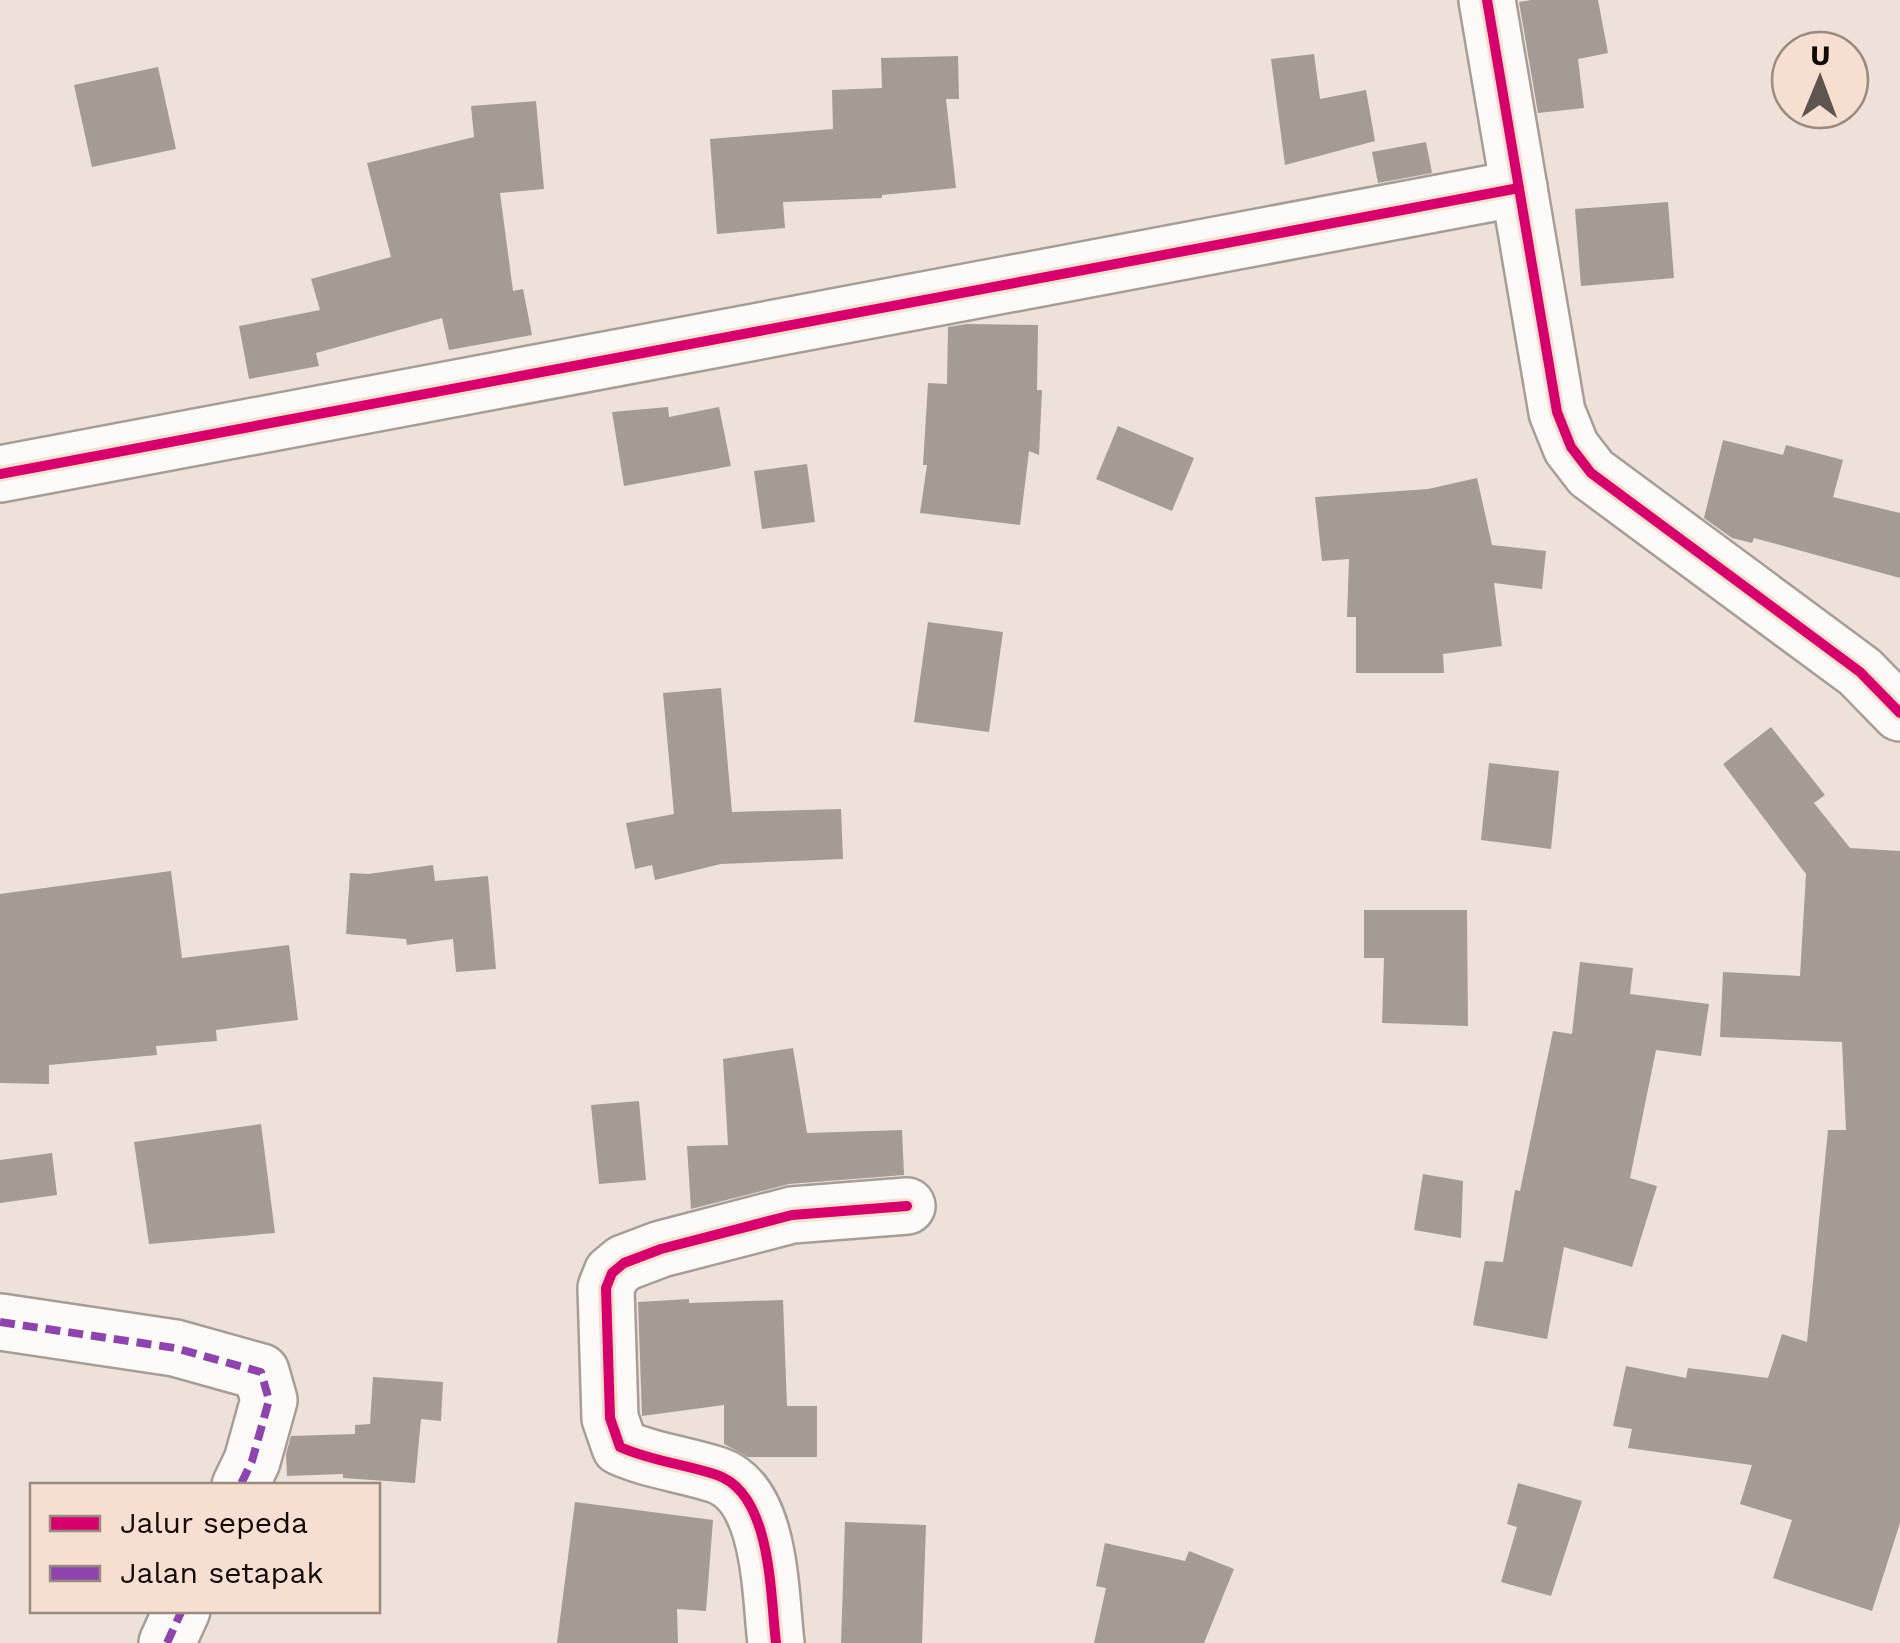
<svg xmlns="http://www.w3.org/2000/svg" width="1900" height="1643" viewBox="0 0 1900 1643" font-family="'Work Sans',sans-serif">
<style>
.building{fill:#a49b94}
.lines{fill:none;stroke-linecap:round;stroke-linejoin:round}
.minor-casing{stroke:#a79d97;stroke-width:60}
.minor{stroke:#fcfaf9;stroke-width:55}
.quiet{stroke:#8e44ad;stroke-width:8;stroke-dasharray:15 8;stroke-linecap:butt}
.cycleway-casing{stroke:#f6dfd1;stroke-width:16}
.cycleway{stroke:#d6006c;stroke-width:10}
</style>
<rect width="100%" height="100%" fill="#eee1d9"/>
<g class="building">
<path d="M 1531,0 L 1598,0 L 1608,53 L 1578,59 L 1584,108 L 1538,113 L 1519,2 Z"/>
<path d="M 1314,54 L 1320,99 L 1366,90 L 1375,141 L 1285,165 L 1271,59 Z"/>
<path d="M 958,56 L 959,99 L 946,99 L 956,188 L 882,195 L 882,198 L 783,202 L 785,228 L 717,234 L 710,139 L 833,129 L 832,90 L 882,88 L 881,58 Z"/>
<path d="M 158,67 L 176,149 L 92,167 L 74,85 Z"/>
<path d="M 536,101 L 544,189 L 500,193 L 513,291 L 523,289 L 532,335 L 449,350 L 442,318 L 316,353 L 319,366 L 249,379 L 239,326 L 320,310 L 311,279 L 391,257 L 367,163 L 474,137 L 471,106 Z"/>
<path d="M 1426,142 L 1432,173 L 1378,183 L 1372,152 Z"/>
<path d="M 1668,202 L 1674,278 L 1581,286 L 1575,209 Z"/>
<path d="M 967,324 L 1038,325 L 1037,390 L 1042,390 L 1039,455 L 1029,451 L 1020,525 L 920,513 L 927,465 L 923,465 L 928,383 L 947,384 L 948,327 Z"/>
<path d="M 668,407 L 669,417 L 719,407 L 731,466 L 624,486 L 612,412 Z"/>
<path d="M 1118,426 L 1194,458 L 1172,511 L 1096,479 Z"/>
<path d="M 1723,440 L 1783,455 L 1786,445 L 1843,460 L 1833,497 L 1900,513 L 1900,578 L 1754,538 L 1752,543 L 1732,538 L 1704,518 Z"/>
<path d="M 807,464 L 815,522 L 762,529 L 754,471 Z"/>
<path d="M 1477,478 L 1492,545 L 1546,551 L 1542,589 L 1494,583 L 1502,646 L 1443,654 L 1444,673 L 1356,673 L 1356,617 L 1347,617 L 1349,559 L 1322,561 L 1315,497 L 1428,489 Z"/>
<path d="M 928,622 L 1003,632 L 989,732 L 914,722 Z"/>
<path d="M 721,688 L 732,812 L 841,809 L 843,859 L 721,864 L 655,880 L 652,865 L 635,869 L 626,823 L 674,814 L 663,693 Z"/>
<path d="M 1771,727 L 1825,795 L 1814,803 L 1850,848 L 1900,851 L 1900,1523 L 1872,1611 L 1773,1578 L 1792,1520 L 1740,1504 L 1752,1465 L 1628,1448 L 1632,1429 L 1613,1426 L 1626,1366 L 1686,1378 L 1688,1368 L 1768,1378 L 1782,1334 L 1807,1342 L 1828,1130 L 1846,1130 L 1842,1042 L 1720,1037 L 1723,972 L 1800,976 L 1806,874 L 1723,764 Z"/>
<path d="M 1489,763 L 1559,771 L 1551,849 L 1481,840 Z"/>
<path d="M 433,865 L 435,881 L 488,876 L 496,969 L 456,972 L 453,939 L 407,945 L 406,939 L 346,934 L 350,873 L 368,874 Z"/>
<path d="M 171,871 L 182,958 L 289,945 L 298,1020 L 216,1030 L 217,1041 L 156,1046 L 157,1055 L 49,1065 L 49,1084 L 0,1083 L 0,894 Z"/>
<path d="M 1364,910 L 1467,910 L 1468,1026 L 1382,1023 L 1384,958 L 1364,958 Z"/>
<path d="M 1580,962 L 1633,968 L 1630,994 L 1709,1004 L 1701,1056 L 1656,1050 L 1630,1178 L 1657,1186 L 1632,1267 L 1564,1247 L 1547,1339 L 1473,1325 L 1485,1261 L 1503,1262 L 1515,1190 L 1520,1191 L 1553,1031 L 1572,1034 Z"/>
<path d="M 793,1048 L 807,1133 L 902,1130 L 904,1175 L 789,1184 L 691,1209 L 687,1146 L 728,1145 L 723,1059 Z"/>
<path d="M 639,1101 L 646,1180 L 599,1184 L 591,1105 Z"/>
<path d="M 261,1124 L 275,1233 L 149,1244 L 134,1142 Z"/>
<path d="M 52,1153 L 57,1195 L 0,1203 L 0,1160 Z"/>
<path d="M 1423,1174 L 1463,1181 L 1461,1238 L 1414,1230 Z"/>
<path d="M 689,1299 L 689,1303 L 783,1300 L 787,1406 L 817,1406 L 817,1457 L 748,1457 L 724,1444 L 724,1405 L 642,1416 L 638,1302 Z"/>
<path d="M 373,1377 L 443,1382 L 441,1421 L 421,1419 L 415,1483 L 343,1478 L 343,1474 L 287,1476 L 286,1454 L 291,1436 L 355,1434 L 355,1425 L 370,1424 Z"/>
<path d="M 1518,1483 L 1582,1501 L 1551,1596 L 1501,1582 L 1517,1527 L 1507,1524 Z"/>
<path d="M 575,1502 L 713,1520 L 706,1611 L 677,1609 L 678,1643 L 557,1643 Z"/>
<path d="M 845,1522 L 926,1525 L 922,1643 L 841,1643 Z"/>
<path d="M 1105,1543 L 1185,1561 L 1189,1551 L 1234,1569 L 1204,1643 L 1094,1643 L 1106,1588 L 1096,1586 Z"/>
</g>
<g class="lines">
<defs>
<g id="minor">
<path d="M 1487,0 L 1557,412 L 1571,447 L 1591,473 L 1860,672 L 1900,713"/>
<path d="M 0,474 L 1519,188"/>
<path d="M 0,1322 L 175,1348 L 261,1372 L 269,1400 L 252,1461 L 240,1486"/>
<path d="M 167,1643 L 182,1610"/>
<path d="M 776,1643 C 770,1594 772,1494 717,1475 C 684,1464 651,1461 620,1447 L 610,1418 L 606,1288 L 612,1273 L 624,1263 L 661,1249 L 792,1215 L 907,1206"/>
</g>
</defs>
<use href="#minor" class="minor-casing"/>
<use href="#minor" class="minor"/>
<g class="quiet">
<path d="M 0,1322 L 175,1348 L 261,1372 L 269,1400 L 252,1461 L 240,1486"/>
<path d="M 167,1643 L 182,1610"/>
</g>
<defs>
<g id="cycleway">
<path d="M 1487,0 L 1557,412 L 1571,447 L 1591,473 L 1860,672 L 1900,713"/>
<path d="M 0,474 L 1519,188"/>
<path d="M 776,1643 C 770,1594 772,1494 717,1475 C 684,1464 651,1461 620,1447 L 610,1418 L 606,1288 L 612,1273 L 624,1263 L 661,1249 L 792,1215 L 907,1206"/>
</g>
</defs>
<use href="#cycleway" class="cycleway-casing"/>
<use href="#cycleway" class="cycleway"/>
</g>
<rect x="30" y="1483" width="350" height="130" fill="#f6dfd1" stroke="#9a8a80" stroke-width="2.5"/>
<rect x="50" y="1516" width="50" height="15" fill="#d6006c" stroke="#9a8a80" stroke-width="2.5"/>
<text x="120" y="1533" font-size="30" fill="#110a06">Jalur sepeda</text>
<rect x="50" y="1566" width="50" height="15" fill="#8e44ad" stroke="#9a8a80" stroke-width="2.5"/>
<text x="120" y="1583" font-size="30" fill="#110a06">Jalan setapak</text>
<g transform="translate(1820 80) rotate(1)"><circle r="48" fill="#f6dfd1" stroke="#9a8a80" stroke-width="2.5"/>
<path d="M0-8L18 38L0 25L-18 38Z" fill="#5e5550"/>
<text y="-15" font-size="28" font-weight="bold" text-anchor="middle" fill="#110a06">U</text>
</g>
</svg>
